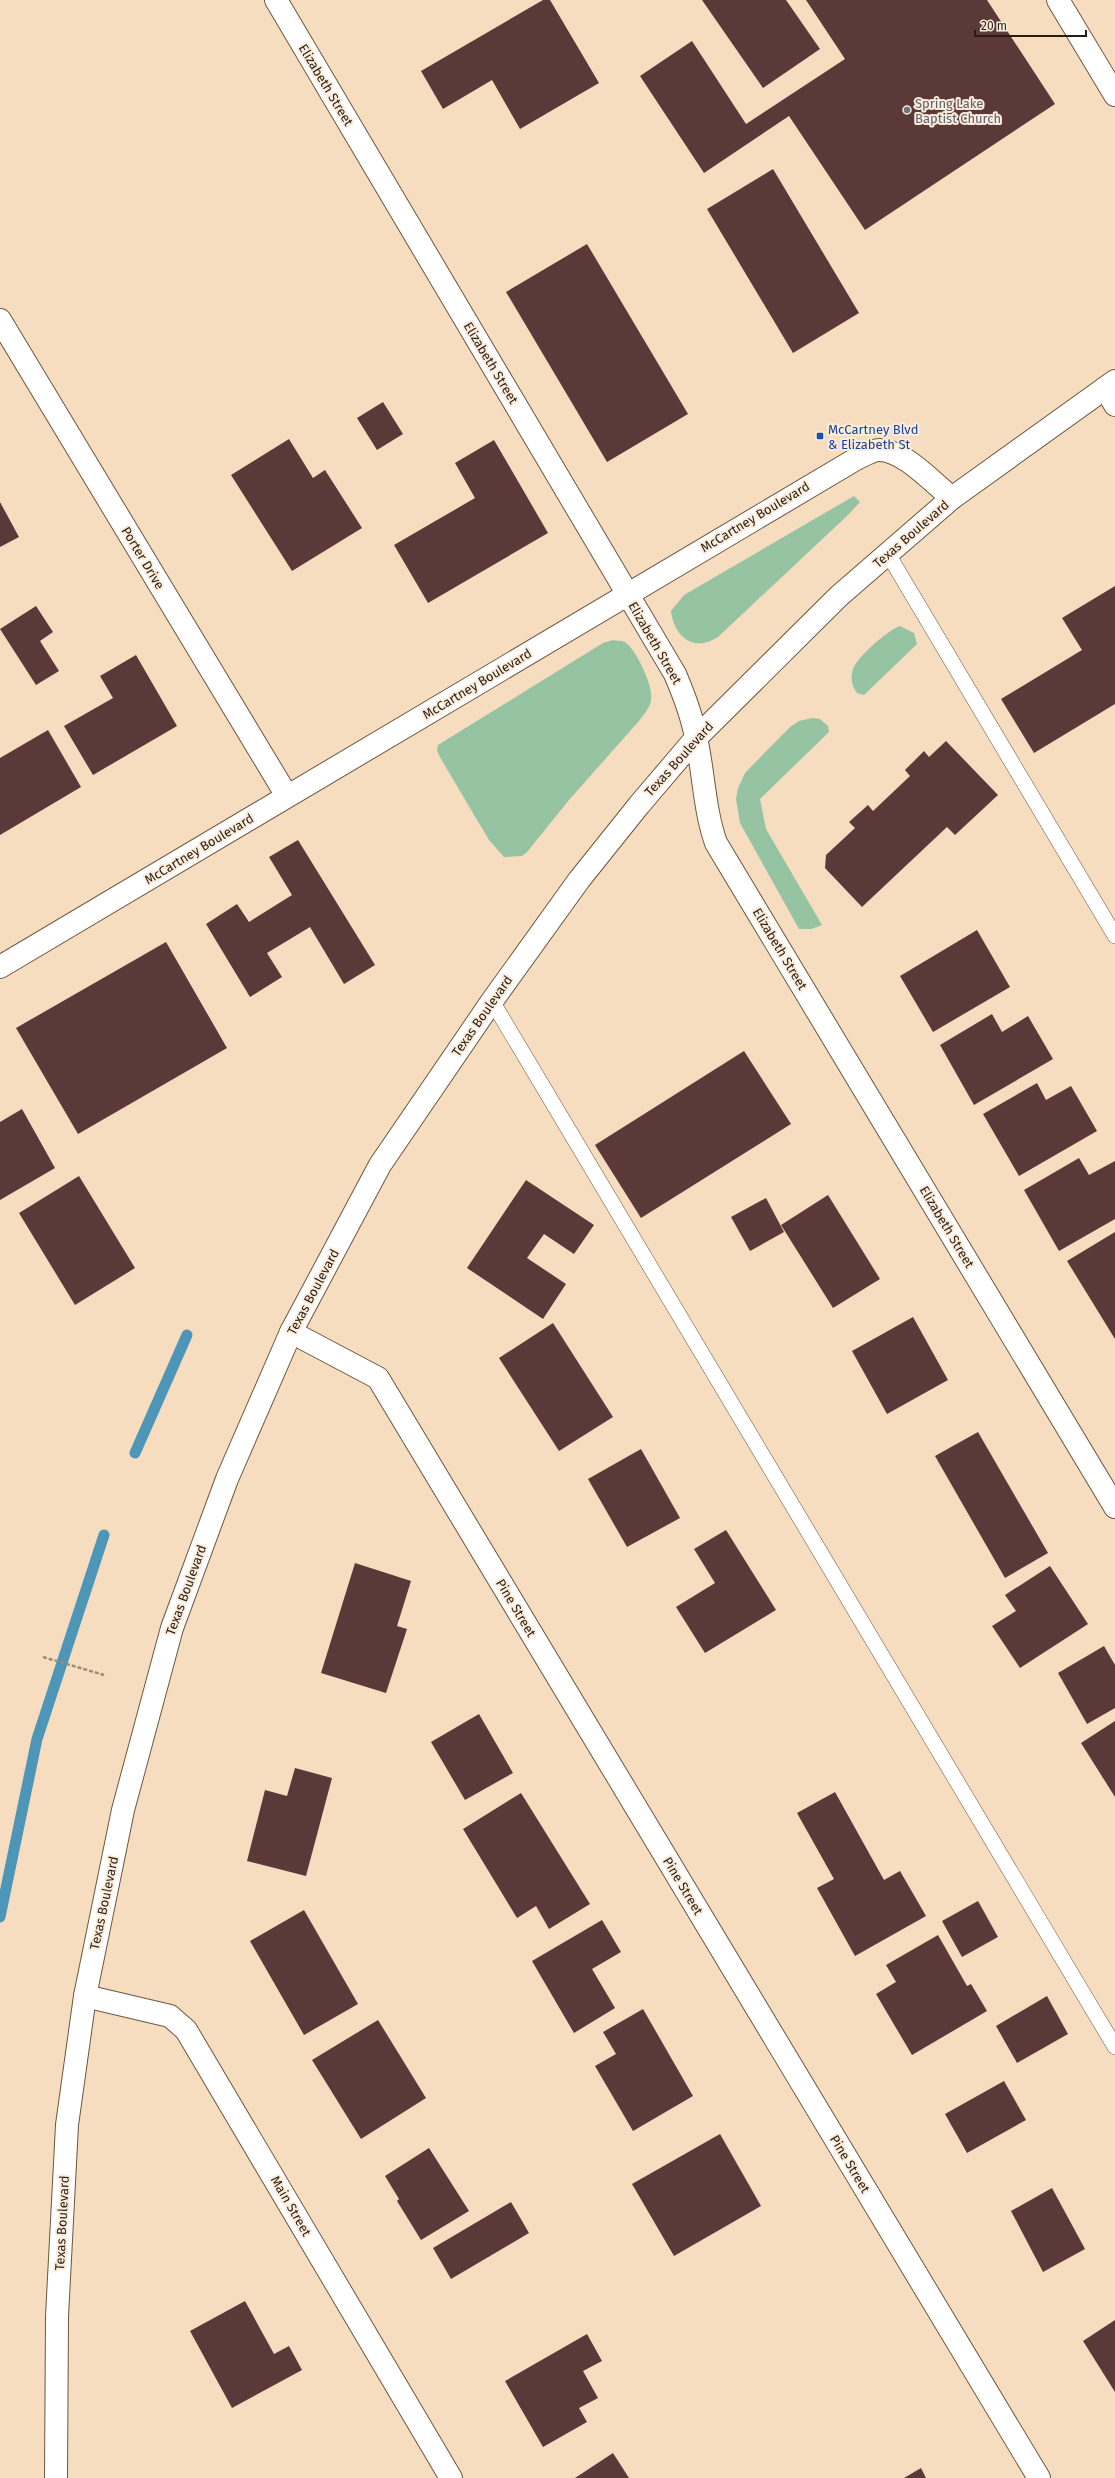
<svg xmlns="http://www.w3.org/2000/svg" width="1115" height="2478" viewBox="0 0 1115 2478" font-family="'Fira Sans',sans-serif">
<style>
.green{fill:#96c3a2}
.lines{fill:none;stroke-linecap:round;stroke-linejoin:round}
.stream{stroke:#4e96b7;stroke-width:11}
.building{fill:#5b3938}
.lane-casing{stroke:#6d573e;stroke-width:16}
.street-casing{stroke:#6d573e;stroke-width:24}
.secondary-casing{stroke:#6d573e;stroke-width:24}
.path{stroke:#9d8b75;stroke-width:2.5;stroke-dasharray:4 2;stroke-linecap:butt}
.lane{stroke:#fff;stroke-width:15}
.street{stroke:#fff;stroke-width:22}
.secondary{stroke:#fff;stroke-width:22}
.worship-dot{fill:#6b7280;stroke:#fcecdb;stroke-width:1.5}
.transit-dot{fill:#1a4fb4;stroke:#fcecdb;stroke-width:1.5}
.labels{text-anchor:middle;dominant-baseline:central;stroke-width:4;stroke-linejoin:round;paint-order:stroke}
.street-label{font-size:13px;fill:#271e13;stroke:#fcecdb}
.worship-label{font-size:13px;fill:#5b616d;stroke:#fcecdb;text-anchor:start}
.transit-label{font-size:13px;fill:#164399;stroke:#fcecdb;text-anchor:start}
</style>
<rect width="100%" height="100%" fill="#f7ddc0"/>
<g class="green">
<path d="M 854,496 L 860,502 L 849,514 L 718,637 C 694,653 674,637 671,611 L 684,595 Z"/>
<path d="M 900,626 L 914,633 L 917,644 L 864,695 L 857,693 C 852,686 850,678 853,669 C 857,657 888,630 900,626 Z"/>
<path d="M 613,640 C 616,641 621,640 625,642 C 636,649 654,687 651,700 C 650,708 644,714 639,721 L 569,800 L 527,852 L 522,856 L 504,857 L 489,840 L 441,759 L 437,751 L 438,745 L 603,643 Z"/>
<path d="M 812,718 L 820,719 L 828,726 L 829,732 L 760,799 L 766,829 L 822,925 L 811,929 L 799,929 L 740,823 L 736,799 L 738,788 L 745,773 L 790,727 L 799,721 Z"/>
</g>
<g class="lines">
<g class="stream">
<path d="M 135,1453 L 187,1335"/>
<path d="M 0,1917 L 37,1739 L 104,1535"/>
</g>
</g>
<g class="building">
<path d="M 543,0 L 550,0 L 599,83 L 520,129 L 492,80 L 443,109 L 421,71 Z"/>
<path d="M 702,0 L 786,0 L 820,49 L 763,88 Z"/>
<path d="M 806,0 L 987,0 L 1055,104 L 865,230 L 789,116 L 704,173 L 640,76 L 692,41 L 746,124 L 845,59 Z"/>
<path d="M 773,169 L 859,313 L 793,353 L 707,209 Z"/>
<path d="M 587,244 L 688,414 L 607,462 L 506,292 Z"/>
<path d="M 383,402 L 403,434 L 377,450 L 357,418 Z"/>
<path d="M 289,439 L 313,478 L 325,470 L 362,528 L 292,571 L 231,475 Z"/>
<path d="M 494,440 L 548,533 L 428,603 L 394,545 L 475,498 L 455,463 Z"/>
<path d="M 0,502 L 19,537 L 0,547 Z"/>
<path d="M 1115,586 L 1115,704 L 1034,753 L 1001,699 L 1082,650 L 1062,618 Z"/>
<path d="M 36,606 L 53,632 L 40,641 L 59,671 L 36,685 L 0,629 Z"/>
<path d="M 136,655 L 177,726 L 93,775 L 64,726 L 113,698 L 100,676 Z"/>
<path d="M 48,730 L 81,787 L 0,835 L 0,758 Z"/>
<path d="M 946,741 L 998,795 L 955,835 L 947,827 L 862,907 L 825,868 L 826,855 L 855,828 L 849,822 L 868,805 L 873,811 L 910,776 L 905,770 L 924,751 L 929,757 Z"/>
<path d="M 298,840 L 375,965 L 344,984 L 310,927 L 267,953 L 282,977 L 250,997 L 206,924 L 237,904 L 249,922 L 292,895 L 269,857 Z"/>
<path d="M 977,930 L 1010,987 L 933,1032 L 900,976 Z"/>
<path d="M 166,942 L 227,1048 L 78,1134 L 16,1028 Z"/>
<path d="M 992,1014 L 1002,1032 L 1028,1016 L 1053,1059 L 974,1105 L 940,1045 Z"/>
<path d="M 744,1051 L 791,1124 L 641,1218 L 595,1145 Z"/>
<path d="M 1037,1083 L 1046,1100 L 1071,1086 L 1097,1131 L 1019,1176 L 983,1114 Z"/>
<path d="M 22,1109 L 55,1168 L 0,1200 L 0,1122 Z"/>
<path d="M 1079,1158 L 1089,1175 L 1115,1161 L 1115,1219 L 1059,1251 L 1024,1190 Z"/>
<path d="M 79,1176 L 135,1268 L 75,1305 L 19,1213 Z"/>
<path d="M 526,1180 L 594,1225 L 574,1254 L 544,1234 L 527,1258 L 566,1284 L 543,1319 L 467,1268 Z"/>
<path d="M 828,1195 L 880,1279 L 833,1308 L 781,1225 Z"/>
<path d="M 766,1198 L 784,1232 L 750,1251 L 731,1217 Z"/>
<path d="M 1115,1232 L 1115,1339 L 1067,1261 Z"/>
<path d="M 913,1317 L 948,1380 L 887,1414 L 852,1351 Z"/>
<path d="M 553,1323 L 613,1417 L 559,1451 L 499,1358 Z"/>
<path d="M 978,1432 L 1048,1553 L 1005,1578 L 935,1456 Z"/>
<path d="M 641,1449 L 680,1518 L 627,1547 L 588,1479 Z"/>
<path d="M 726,1530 L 776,1610 L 705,1653 L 676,1607 L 715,1583 L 694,1549 Z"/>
<path d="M 355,1563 L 411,1581 L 397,1626 L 407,1629 L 386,1693 L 321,1673 Z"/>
<path d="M 1050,1566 L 1088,1624 L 1020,1668 L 992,1626 L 1016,1611 L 1005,1595 Z"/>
<path d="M 1104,1646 L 1115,1665 L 1115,1708 L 1087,1724 L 1058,1673 Z"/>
<path d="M 479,1714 L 513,1773 L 465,1800 L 431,1742 Z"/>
<path d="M 1115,1721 L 1115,1797 L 1081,1743 Z"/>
<path d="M 295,1768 L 332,1778 L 306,1876 L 247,1861 L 265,1790 L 287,1796 Z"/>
<path d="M 835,1792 L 884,1880 L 900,1871 L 926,1916 L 855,1956 L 817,1888 L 834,1879 L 797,1813 Z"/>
<path d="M 521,1793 L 590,1904 L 549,1929 L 536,1906 L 517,1918 L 463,1829 Z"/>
<path d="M 978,1901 L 998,1937 L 962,1957 L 942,1921 Z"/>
<path d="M 304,1910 L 358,2004 L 304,2035 L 250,1941 Z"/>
<path d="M 602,1920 L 621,1952 L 592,1969 L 615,2008 L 574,2033 L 532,1961 Z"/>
<path d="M 938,1935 L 967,1986 L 971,1984 L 987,2011 L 912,2055 L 876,1994 L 896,1982 L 886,1965 Z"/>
<path d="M 1047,1996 L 1068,2034 L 1017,2063 L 996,2026 Z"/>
<path d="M 643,2009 L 693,2096 L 633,2131 L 595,2066 L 616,2054 L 603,2032 Z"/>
<path d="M 378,2020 L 426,2098 L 361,2139 L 312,2060 Z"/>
<path d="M 1004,2081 L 1026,2120 L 967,2153 L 945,2114 Z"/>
<path d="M 720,2134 L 761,2206 L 674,2256 L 632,2184 Z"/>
<path d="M 429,2148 L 469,2211 L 421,2240 L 397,2201 L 399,2199 L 385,2176 Z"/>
<path d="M 1052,2188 L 1085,2249 L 1043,2272 L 1011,2211 Z"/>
<path d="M 511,2202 L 529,2233 L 451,2279 L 433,2248 Z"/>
<path d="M 245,2301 L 274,2354 L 289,2346 L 302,2370 L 232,2408 L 190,2331 Z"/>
<path d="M 1115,2320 L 1115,2392 L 1083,2341 Z"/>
<path d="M 587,2334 L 602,2361 L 583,2371 L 598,2398 L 579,2408 L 587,2422 L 543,2447 L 505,2381 Z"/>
<path d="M 613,2453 L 629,2478 L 575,2478 Z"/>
<path d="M 921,2468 L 926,2478 L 904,2478 Z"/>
</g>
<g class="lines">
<defs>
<g id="lane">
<path d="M 888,554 L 1115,936"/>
<path d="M 492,1001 L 1115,2047"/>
</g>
<g id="street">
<path d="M 276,0 L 675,674 C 684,695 692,715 696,738 C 704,773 704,809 716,843 L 1115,1507"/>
<path d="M 1058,0 L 1115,95"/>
<path d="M 0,320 L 287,796"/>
<path d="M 1105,388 L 1115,405"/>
<path d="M 0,967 L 856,459 C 863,456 872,450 879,450 C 904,450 933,483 952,498"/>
<path d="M 291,1332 L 378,1378 L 1039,2478"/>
<path d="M 85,1996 L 170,2016 L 186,2030 L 451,2478"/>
</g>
<path id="secondary" d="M 56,2478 L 57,2316 L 67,2125 L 85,1996 L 123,1810 L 172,1628 L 227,1479 L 291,1332 L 380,1165 L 492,1001 L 579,880 L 639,805 L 696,738 L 839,596 L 952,498 L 1115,381"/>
</defs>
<use href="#lane" class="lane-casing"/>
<use href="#street" class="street-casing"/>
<use href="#secondary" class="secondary-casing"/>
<path class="path" d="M 43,1657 L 104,1675"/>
<use href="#lane" class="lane"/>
<use href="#street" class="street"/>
<use href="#secondary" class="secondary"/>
</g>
<circle class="worship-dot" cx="907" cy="110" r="4"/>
<rect class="transit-dot" x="816" y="432" width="8" height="8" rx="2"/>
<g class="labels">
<g class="street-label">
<text transform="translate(326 85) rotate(59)">Elizabeth Street</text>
<text transform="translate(491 363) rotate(59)">Elizabeth Street</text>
<text transform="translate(755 517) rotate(-31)">McCartney Boulevard</text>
<text transform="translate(911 534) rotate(-41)">Texas Boulevard</text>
<text transform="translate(143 558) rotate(59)">Porter Drive</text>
<text transform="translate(655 643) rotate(60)">Elizabeth Street</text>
<text transform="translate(477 684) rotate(-31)">McCartney Boulevard</text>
<text transform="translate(679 759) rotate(-48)">Texas Boulevard</text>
<text transform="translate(199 849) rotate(-31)">McCartney Boulevard</text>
<text transform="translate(780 949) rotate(59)">Elizabeth Street</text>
<text transform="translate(482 1016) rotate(-55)">Texas Boulevard</text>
<text transform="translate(947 1227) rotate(59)">Elizabeth Street</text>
<text transform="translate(313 1292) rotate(-62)">Texas Boulevard</text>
<text transform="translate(186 1590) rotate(-70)">Texas Boulevard</text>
<text transform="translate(516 1608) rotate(59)">Pine Street</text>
<text transform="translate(683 1886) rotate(59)">Pine Street</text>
<text transform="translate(104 1903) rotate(-78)">Texas Boulevard</text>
<text transform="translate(850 2164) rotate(59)">Pine Street</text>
<text transform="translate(291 2206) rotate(60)">Main Street</text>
<text transform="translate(62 2223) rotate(-87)">Texas Boulevard</text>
</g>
<g class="worship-label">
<text x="915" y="103">Spring Lake<tspan x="915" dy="15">Baptist Church</tspan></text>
</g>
<g class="transit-label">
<text x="828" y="429">McCartney Blvd<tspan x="828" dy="15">&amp; Elizabeth St</tspan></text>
</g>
</g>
<path d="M975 30v6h111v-6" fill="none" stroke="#271e13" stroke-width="2"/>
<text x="981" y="30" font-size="12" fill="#271e13" stroke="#fcecdb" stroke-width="3" paint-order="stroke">20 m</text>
</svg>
